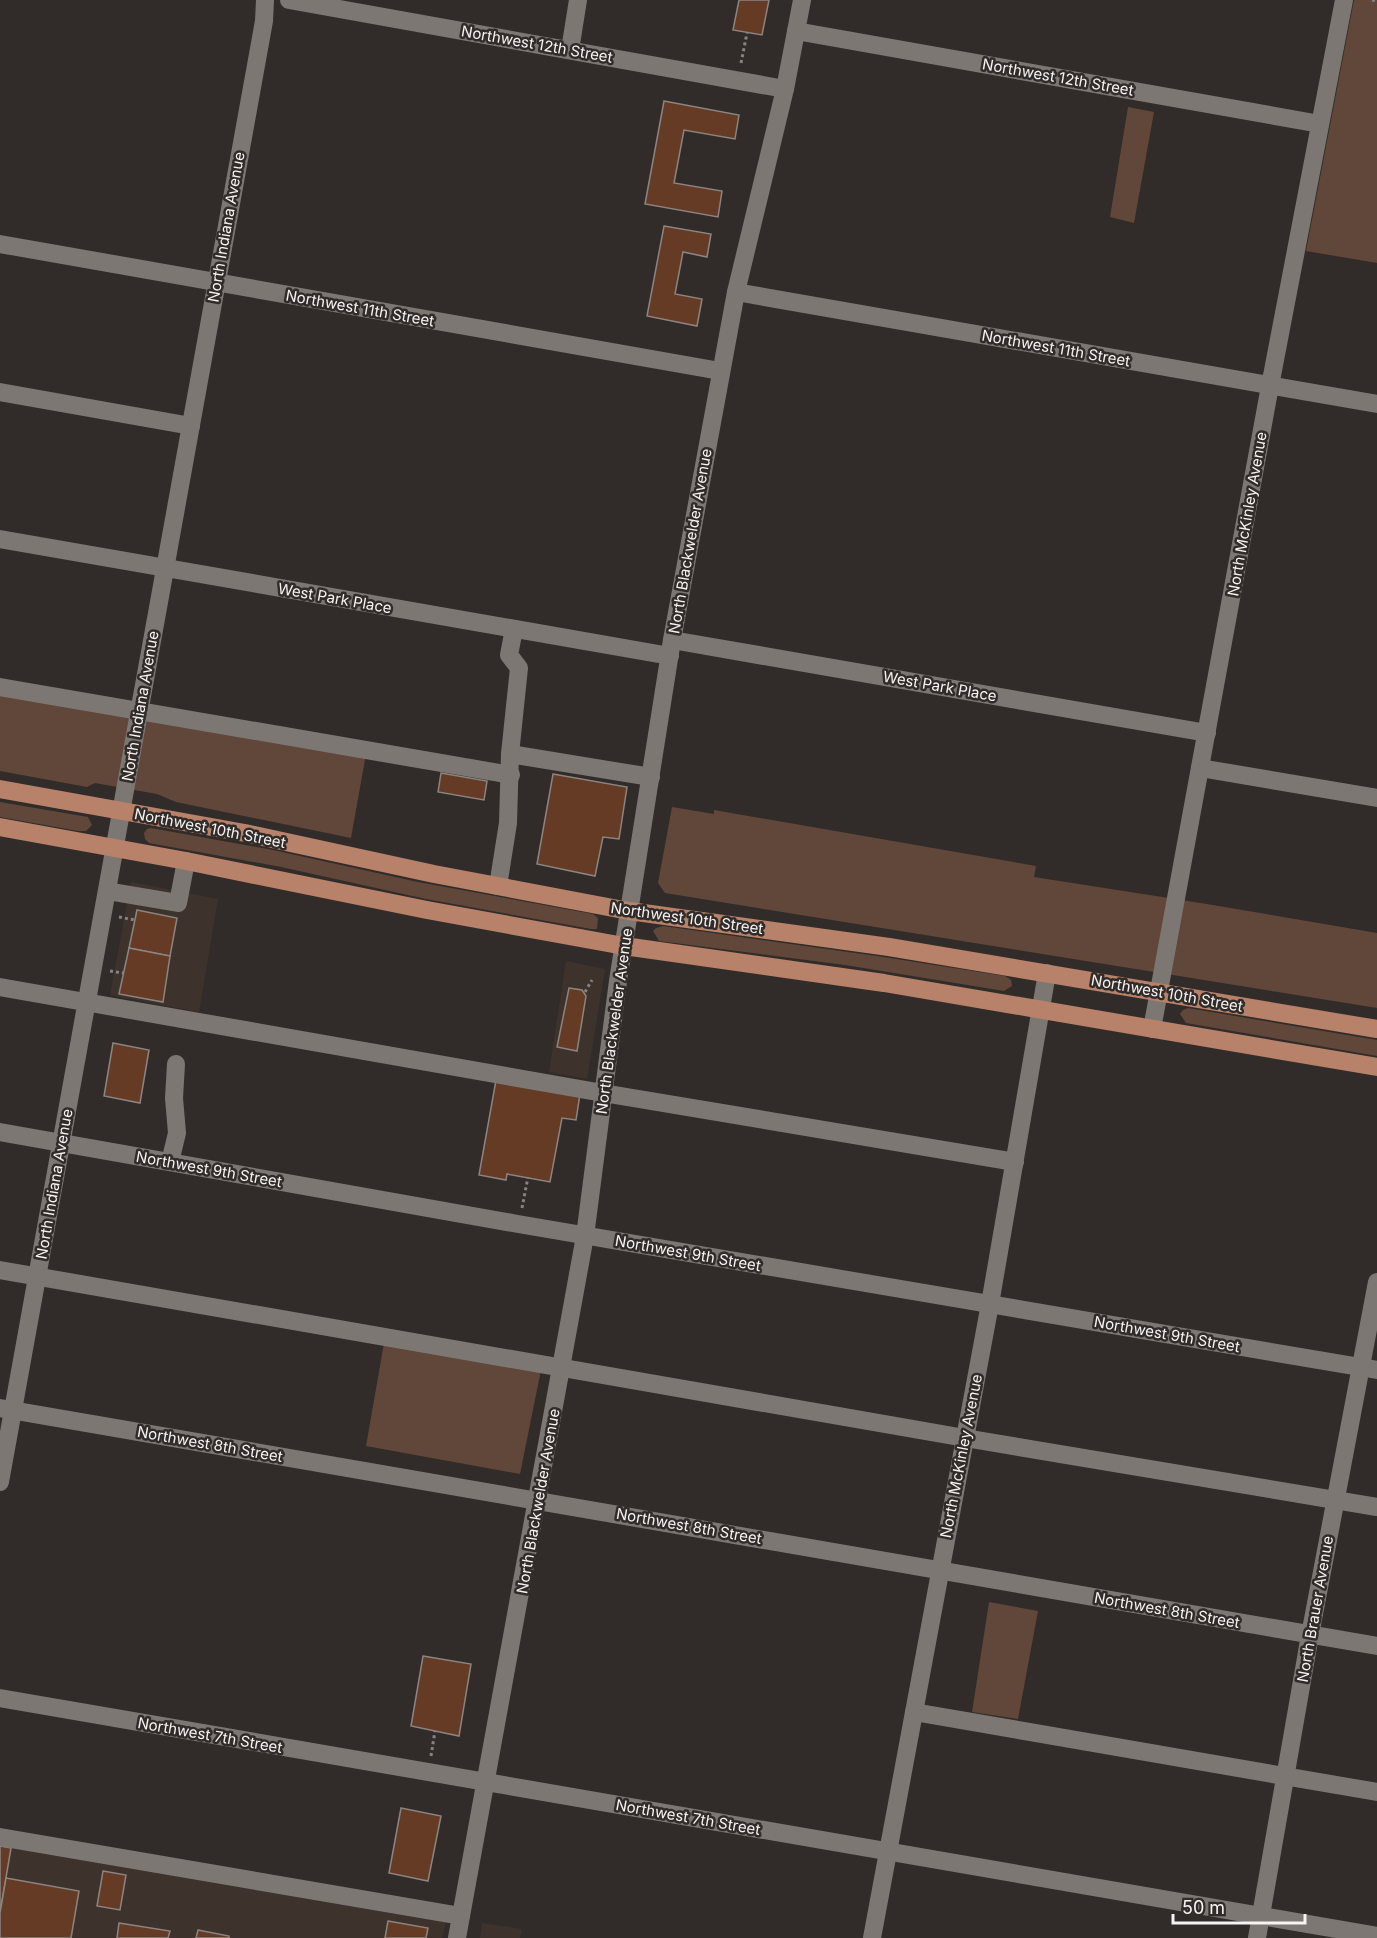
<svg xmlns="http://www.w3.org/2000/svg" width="1377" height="1938" viewBox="0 0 1377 1938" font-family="Inter,sans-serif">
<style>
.built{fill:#3e322d}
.green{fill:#61463a}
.building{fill:#663b26;stroke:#8b8582;stroke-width:1.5}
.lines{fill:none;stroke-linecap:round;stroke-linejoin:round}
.path{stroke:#878380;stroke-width:3;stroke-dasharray:3 3;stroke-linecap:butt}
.minor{stroke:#7d7774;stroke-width:18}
.major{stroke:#b78269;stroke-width:18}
.labels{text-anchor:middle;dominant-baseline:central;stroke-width:5;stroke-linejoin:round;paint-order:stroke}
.street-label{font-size:15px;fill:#f7f3f2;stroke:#312c29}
</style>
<rect width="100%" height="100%" fill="#312c29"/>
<g class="built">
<path d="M 131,882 L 218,899 L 199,1012 L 110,995 Z"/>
<path d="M 566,961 L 605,969 L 587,1079 L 549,1072 Z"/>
<path d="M 0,1841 L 447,1917 L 442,1938 L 0,1938 Z"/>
<path d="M 482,1923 L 522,1929 L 520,1938 L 480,1938 Z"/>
</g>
<g class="green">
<path d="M 1354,0 L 1377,0 L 1377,263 L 1306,251 Z"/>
<path d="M 1128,107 L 1154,112 L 1134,223 L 1110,217 Z"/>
<path d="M 0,690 L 366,754 L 351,838 L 176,802 L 157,794 L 95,783 L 87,787 L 0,771 Z"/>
<path d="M 0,802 L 88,817 L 92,825 L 86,831 L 78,831 L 0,817 Z"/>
<path d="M 672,807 L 714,814 L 714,810 L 1036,866 L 1034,877 L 1207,904 L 1377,933 L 1377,1008 L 665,893 L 658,883 Z"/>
<path d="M 151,828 L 273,850 L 418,882 L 593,914 L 598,918 L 597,929 L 591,929 L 426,899 L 281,867 L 149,843 L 145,839 L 144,833 L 147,829 Z"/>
<path d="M 663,926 L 877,956 L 1005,976 L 1011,980 L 1012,986 L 1004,991 L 845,965 L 659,941 L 653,931 L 656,928 Z"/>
<path d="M 1188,1008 L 1377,1040 L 1377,1056 L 1186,1023 L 1180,1014 L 1183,1010 Z"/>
<path d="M 384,1343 L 541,1370 L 520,1474 L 366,1446 Z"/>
<path d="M 989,1602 L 1038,1611 L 1018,1719 L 972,1712 Z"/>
</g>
<g class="building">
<path d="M 739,0 L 769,0 L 762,35 L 733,30 Z"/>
<path d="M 664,101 L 739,115 L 735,139 L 684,130 L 674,183 L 722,191 L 718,217 L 645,204 Z"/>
<path d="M 664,226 L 711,234 L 707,257 L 683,252 L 675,294 L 702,299 L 697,326 L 647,316 Z"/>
<path d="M 441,773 L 487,781 L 484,800 L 438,792 Z"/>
<path d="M 553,774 L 627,787 L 619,839 L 603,837 L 595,876 L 537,864 Z"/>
<path d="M 137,910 L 177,918 L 170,956 L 129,948 Z"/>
<path d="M 129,948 L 170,956 L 163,1002 L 119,994 Z"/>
<path d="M 569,988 L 582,990 L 586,996 L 577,1051 L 557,1047 Z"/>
<path d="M 113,1043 L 149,1050 L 140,1103 L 104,1096 Z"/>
<path d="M 496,1080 L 580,1094 L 576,1120 L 562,1118 L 550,1182 L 507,1174 L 506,1180 L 479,1175 Z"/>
<path d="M 423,1656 L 471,1664 L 459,1736 L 411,1726 Z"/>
<path d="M 401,1808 L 441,1816 L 428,1881 L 389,1873 Z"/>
<path d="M 0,1846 L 11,1848 L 0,1913 Z"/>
<path d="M 103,1871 L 126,1875 L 120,1910 L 97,1906 Z"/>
<path d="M 6,1878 L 79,1891 L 71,1938 L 0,1938 L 0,1913 Z"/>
<path d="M 388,1921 L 428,1928 L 426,1938 L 385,1938 Z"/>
<path d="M 119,1923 L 170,1931 L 168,1938 L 117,1938 Z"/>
<path d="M 198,1930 L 229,1936 L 229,1938 L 196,1938 Z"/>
</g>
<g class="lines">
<g class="path">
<path d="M 1372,0 L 1377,1"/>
<path d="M 741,63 L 747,33"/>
<path d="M 119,917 L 135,920"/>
<path d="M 110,971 L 123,973"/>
<path d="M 585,992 L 592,980"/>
<path d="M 522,1208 L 528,1177"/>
<path d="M 431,1756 L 435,1731"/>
</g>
<g class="minor">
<path d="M 289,0 L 785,89"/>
<path d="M 796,31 L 1320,124"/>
<path d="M 570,50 L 578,0"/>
<path d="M 0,244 L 720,371"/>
<path d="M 736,292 L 1377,404"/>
<path d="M 0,392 L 191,426"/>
<path d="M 0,539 L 670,656"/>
<path d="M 672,640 L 1207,733"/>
<path d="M 0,687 L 511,775"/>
<path d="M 510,754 L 651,777"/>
<path d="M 1200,768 L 1377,798"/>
<path d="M 498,886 L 508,823 L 510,754 L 519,668 L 509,655 L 514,629"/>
<path d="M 107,891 L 178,903 L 186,861"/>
<path d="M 0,987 L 603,1093 L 1015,1162"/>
<path d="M 1152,1029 L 1270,386 L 1344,0"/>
<path d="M 0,1132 L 518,1224 L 1377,1370"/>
<path d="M 170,1162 L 177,1133 L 174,1098 L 176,1064"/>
<path d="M 0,1270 L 965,1438 L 1377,1507"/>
<path d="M 0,1408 L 1377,1646"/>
<path d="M 0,1482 L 264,21 L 265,0"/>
<path d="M 0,1698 L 1377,1936"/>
<path d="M 914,1712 L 1377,1792"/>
<path d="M 0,1837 L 461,1916"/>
<path d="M 457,1938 L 585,1236 L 618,981 L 672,640 L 736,292 L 785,89 L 802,0"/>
<path d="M 872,1938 L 990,1304 L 1047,973"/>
<path d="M 1257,1938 L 1310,1635 L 1377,1282"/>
</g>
<g class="major">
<path d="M 0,789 L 245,833 L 434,874 L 629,911 L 889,947 L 1377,1029"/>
<path d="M 0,827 L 186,861 L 427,910 L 624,946 L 884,983 L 1377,1067"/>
</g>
</g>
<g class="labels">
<g class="street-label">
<text transform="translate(537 44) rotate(10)">Northwest 12th Street</text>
<text transform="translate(1058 77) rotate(10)">Northwest 12th Street</text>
<text transform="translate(226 227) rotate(-80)">North Indiana Avenue</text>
<text transform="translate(360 308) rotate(10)">Northwest 11th Street</text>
<text transform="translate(1056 348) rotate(10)">Northwest 11th Street</text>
<text transform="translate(1247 514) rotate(-80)">North McKinley Avenue</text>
<text transform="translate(690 541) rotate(-80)">North Blackwelder Avenue</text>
<text transform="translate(335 598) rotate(10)">West Park Place</text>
<text transform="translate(940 686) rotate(10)">West Park Place</text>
<text transform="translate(140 706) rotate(-80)">North Indiana Avenue</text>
<text transform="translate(210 828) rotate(11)">Northwest 10th Street</text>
<text transform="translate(687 918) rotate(8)">Northwest 10th Street</text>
<text transform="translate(1167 993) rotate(10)">Northwest 10th Street</text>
<text transform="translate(614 1021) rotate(-82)">North Blackwelder Avenue</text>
<text transform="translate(209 1169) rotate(10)">Northwest 9th Street</text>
<text transform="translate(54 1184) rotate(-80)">North Indiana Avenue</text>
<text transform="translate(688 1253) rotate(10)">Northwest 9th Street</text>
<text transform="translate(1167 1334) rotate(10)">Northwest 9th Street</text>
<text transform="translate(210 1444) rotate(10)">Northwest 8th Street</text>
<text transform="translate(961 1456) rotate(-79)">North McKinley Avenue</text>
<text transform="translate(538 1501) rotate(-80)">North Blackwelder Avenue</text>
<text transform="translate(689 1526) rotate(10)">Northwest 8th Street</text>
<text transform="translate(1315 1609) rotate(-80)">North Brauer Avenue</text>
<text transform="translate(1167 1610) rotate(10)">Northwest 8th Street</text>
<text transform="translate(210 1735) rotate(10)">Northwest 7th Street</text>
<text transform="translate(688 1817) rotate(10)">Northwest 7th Street</text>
</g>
</g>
<path d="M1173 1914v9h132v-9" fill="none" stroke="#f7f3f2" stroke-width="3"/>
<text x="1182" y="1914" font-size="18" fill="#f7f3f2" stroke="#312c29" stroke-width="4.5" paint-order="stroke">50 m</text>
</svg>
